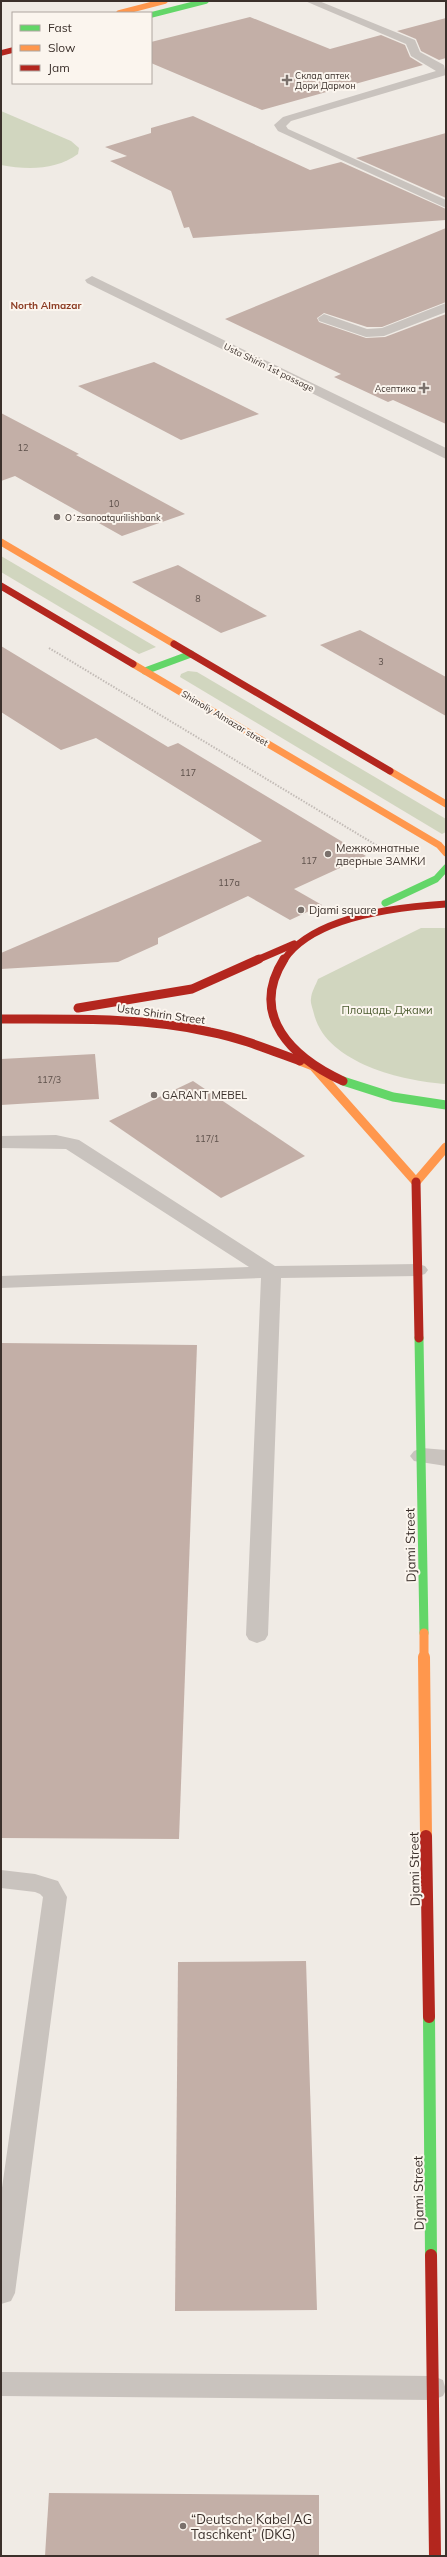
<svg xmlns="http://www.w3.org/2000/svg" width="447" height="2557" viewBox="0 0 447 2557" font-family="Mulish,sans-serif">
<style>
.green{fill:#d1d6bf}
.building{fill:#c3afa7}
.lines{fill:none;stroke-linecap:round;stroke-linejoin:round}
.path{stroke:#c2bbb6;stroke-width:2;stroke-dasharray:1.5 1.5;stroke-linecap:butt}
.lane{fill:#c9c3be;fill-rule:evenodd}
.street{fill:#c9c3be;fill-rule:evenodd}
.fast-far3{stroke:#63d668;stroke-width:5.5}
.fast-far2{stroke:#63d668;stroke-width:7}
.fast-far1{stroke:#63d668;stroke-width:9}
.fast{stroke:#63d668;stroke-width:12}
.slow-far3{stroke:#ff974d;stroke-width:5.5}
.slow-far2{stroke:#ff974d;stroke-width:7}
.slow-far1{stroke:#ff974d;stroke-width:9}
.slow{stroke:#ff974d;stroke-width:12}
.jam-far3{stroke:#b3261e;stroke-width:5.5}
.jam-far2{stroke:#b3261e;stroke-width:7}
.jam-far1{stroke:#b3261e;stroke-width:9}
.jam{stroke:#b3261e;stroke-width:12}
.poi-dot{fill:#7a716c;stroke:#fbf5ee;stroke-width:1.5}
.labels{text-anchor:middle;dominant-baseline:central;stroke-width:4;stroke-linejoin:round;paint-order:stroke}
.far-poi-label{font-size:9px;fill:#3b302b;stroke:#fbf5ee;text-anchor:start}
.far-street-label{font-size:9px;fill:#3b302b;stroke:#fbf5ee}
.number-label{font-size:9px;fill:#5d504a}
.far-neighbourhood-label{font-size:10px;font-weight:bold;fill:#8c3b22;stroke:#fbf5ee}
.poi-label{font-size:11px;fill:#3b302b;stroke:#fbf5ee;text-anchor:start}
.park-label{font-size:11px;fill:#4a5a2e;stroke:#fbf5ee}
.street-label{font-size:11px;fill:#3b302b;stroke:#fbf5ee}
.near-street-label{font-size:13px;fill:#3b302b;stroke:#fbf5ee}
.near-poi-label{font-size:13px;fill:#3b302b;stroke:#fbf5ee;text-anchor:start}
</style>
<rect width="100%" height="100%" fill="#f0ebe5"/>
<g class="green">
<path d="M 1,111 L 71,141 L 79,148 L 78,154 C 56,170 28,170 1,165 Z"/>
<path d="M 1,556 L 156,647 L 139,654 L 1,572 Z"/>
<path d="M 188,671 L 197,672 L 446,819 L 446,832 L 442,834 L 180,677 L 181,674 Z"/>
<path d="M 421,928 L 446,928 L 446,1084 C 402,1081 326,1063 314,1014 C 313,1009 310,1003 311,999 C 311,992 316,985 318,979 Z"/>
</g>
<g class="building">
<path d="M 250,17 L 330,49 L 381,35 L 405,45 L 410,57 L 423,65 L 262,110 L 151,63 L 151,42 Z"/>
<path d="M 446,18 L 446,58 L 439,60 L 421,51 L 416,39 L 397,31 Z"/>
<path d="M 193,116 L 310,170 L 341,162 L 446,209 L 446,220 L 193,238 L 189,227 L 184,228 L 171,191 L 110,161 L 127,156 L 105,147 L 151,133 L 151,128 Z"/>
<path d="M 446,133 L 446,198 L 356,158 Z"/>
<path d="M 446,228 L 446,302 L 382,327 L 367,327 L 324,313 L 317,318 L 319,322 L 366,338 L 385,337 L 446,314 L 446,424 L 393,400 L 388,402 L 334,377 L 341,374 L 225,319 Z"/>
<path d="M 154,362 L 259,414 L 181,440 L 78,386 Z"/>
<path d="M 1,413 L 79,454 L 76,455 L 185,514 L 122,536 L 15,476 L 1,481 Z"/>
<path d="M 178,565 L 267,616 L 221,633 L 132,582 Z"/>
<path d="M 360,630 L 446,677 L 446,716 L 320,645 Z"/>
<path d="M 1,646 L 168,747 L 178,743 L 366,856 L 294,889 L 322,905 L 290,920 L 248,896 L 158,938 L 158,944 L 118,962 L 1,969 L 1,953 L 262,841 L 96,738 L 61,750 L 1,712 Z"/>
<path d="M 95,1054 L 99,1099 L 1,1105 L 1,1059 Z"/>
<path d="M 193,1081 L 305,1156 L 221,1198 L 109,1121 Z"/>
<path d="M 1,1343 L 197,1345 L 179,1839 L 1,1838 Z"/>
<path d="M 306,1961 L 317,2310 L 175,2311 L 178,1962 Z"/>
<path d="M 49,2493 L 319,2495 L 319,2556 L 45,2556 Z"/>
</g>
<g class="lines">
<path class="path" d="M 49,648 L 391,854"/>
<g class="lane">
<path d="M 305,1 L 319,1 L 415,40 L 420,52 L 444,65 L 446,75 L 291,121 L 286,126 L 288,129 L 446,200 L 446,208 L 278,131 L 274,125 L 283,117 L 436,71 L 411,56 L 406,44 Z"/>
<path d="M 446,303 L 446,312 L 384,336 L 366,337 L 319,321 L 318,318 L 324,314 L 367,329 L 382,328 Z"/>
<path d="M 56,1135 L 79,1140 L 275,1266 L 418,1264 L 425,1266 L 428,1270 L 425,1274 L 418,1276 L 281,1278 L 268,1635 L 265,1640 L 257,1643 L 249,1640 L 246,1635 L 261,1278 L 1,1288 L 1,1276 L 249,1267 L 66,1149 L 1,1148 L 1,1136 Z"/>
<path d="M 1,1870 L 35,1874 L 58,1881 L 67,1897 L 15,2293 L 11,2301 L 1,2304 L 1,2195 L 43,1897 L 40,1894 L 35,1892 L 1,1888 Z"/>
<path d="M 1,2372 L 433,2376 L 443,2380 L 446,2390 L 443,2396 L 433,2400 L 1,2396 Z"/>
</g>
<g class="street">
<path d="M 92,276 L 446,448 L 446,459 L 87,283 L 85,280 Z"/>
<path d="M 422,1448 L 446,1450 L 446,1466 L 414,1461 L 410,1456 L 414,1451 Z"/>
</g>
<path class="fast-far3" d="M 151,15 L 206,1"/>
<g class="fast-far2">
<path d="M 145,671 L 191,654"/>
<path d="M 385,903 L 436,879 L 446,868"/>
</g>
<g class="fast-far1">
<path d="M 343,1081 L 393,1097 L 446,1105"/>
<path d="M 419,1338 L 424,1633"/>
</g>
<path class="fast" d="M 429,2017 L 431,2255"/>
<path class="slow-far3" d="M 119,13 L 165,1"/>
<g class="slow-far2">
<path d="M 1,542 L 174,644"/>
<path d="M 133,664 L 439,845 L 446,853"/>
<path d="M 390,771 L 446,804"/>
</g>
<g class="slow-far1">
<path d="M 300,1061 L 313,1066 L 416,1182"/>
<path d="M 416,1182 L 446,1147"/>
<path d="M 424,1633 L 424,1658"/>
</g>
<path class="slow" d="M 424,1657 L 426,1836"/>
<path class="jam-far3" d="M 1,53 L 13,50"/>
<g class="jam-far2">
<path d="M 1,586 L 133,664"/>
<path d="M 174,644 L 390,771"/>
<path d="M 257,960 L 294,944"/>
<path d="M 284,960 C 313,916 397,907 446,904"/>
</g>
<g class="jam-far1">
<path d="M 284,959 C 248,1016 293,1058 343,1081"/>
<path d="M 78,1008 L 192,989 L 259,959"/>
<path d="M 1,1019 C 71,1019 142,1017 210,1032 C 241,1038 270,1050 300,1061"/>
<path d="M 416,1182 L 419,1338"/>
</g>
<g class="jam">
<path d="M 426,1836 L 429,2017"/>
<path d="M 431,2255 L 435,2556"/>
</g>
</g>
<g class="poi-dot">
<path d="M285 74h4v4h4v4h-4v4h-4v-4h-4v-4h4z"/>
<path d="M422 382h4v4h4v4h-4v4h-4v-4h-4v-4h4z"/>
<circle cx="57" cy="517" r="4"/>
<circle cx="328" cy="854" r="4"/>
<circle cx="301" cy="910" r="4"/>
<circle cx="154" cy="1095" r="4"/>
<circle cx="183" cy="2526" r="4"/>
</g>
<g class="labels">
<g class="far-poi-label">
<text x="295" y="75">Склад аптек<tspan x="295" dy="10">Дори Дармон</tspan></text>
<text x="416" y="388" text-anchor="end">Асептика</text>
<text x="65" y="517">Oʻzsanoatqurilishbank</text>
</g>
<g class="far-street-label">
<text transform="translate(269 367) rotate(26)">Usta Shirin 1st passage</text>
<text transform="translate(225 718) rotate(31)">Shimoliy Almazar street</text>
</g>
<g class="number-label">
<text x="23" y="447">12</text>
<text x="114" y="503">10</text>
<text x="198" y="598">8</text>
<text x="381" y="661">3</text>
<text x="188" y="772">117</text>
<text x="309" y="860">117</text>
<text x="229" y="882">117a</text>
<text x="49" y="1079">117/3</text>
<text x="207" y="1138">117/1</text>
</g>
<g class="far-neighbourhood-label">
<text x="46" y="305">North Almazar</text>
</g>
<g class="poi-label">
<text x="336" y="848">Межкомнатные<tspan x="336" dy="13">дверные ЗАМКИ</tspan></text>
<text x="309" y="910">Djami square</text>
<text x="162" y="1095">GARANT MEBEL</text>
</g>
<g class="park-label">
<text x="387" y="1010">Площадь Джами</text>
</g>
<g class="street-label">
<text transform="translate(161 1014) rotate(8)">Usta Shirin Street</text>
</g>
<g class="near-street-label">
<text transform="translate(410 1545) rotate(-91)">Djami Street</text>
<text transform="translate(414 1869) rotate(-91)">Djami Street</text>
<text transform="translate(418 2193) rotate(-91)">Djami Street</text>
</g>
<g class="near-poi-label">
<text x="191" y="2519">“Deutsche Kabel AG<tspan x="191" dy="15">Taschkent” (DKG)</tspan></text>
</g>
</g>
<rect width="447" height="2557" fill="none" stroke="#3b302b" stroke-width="4"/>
<rect x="12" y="12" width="140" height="72" fill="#fbf5ee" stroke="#aea6a0"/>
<rect x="20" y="25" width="20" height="6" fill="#63d668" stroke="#aea6a0"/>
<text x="48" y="32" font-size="12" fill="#3b302b">Fast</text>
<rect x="20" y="45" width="20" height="6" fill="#ff974d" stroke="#aea6a0"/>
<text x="48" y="52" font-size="12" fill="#3b302b">Slow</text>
<rect x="20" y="65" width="20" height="6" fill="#b3261e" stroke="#aea6a0"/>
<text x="48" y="72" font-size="12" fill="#3b302b">Jam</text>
</svg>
